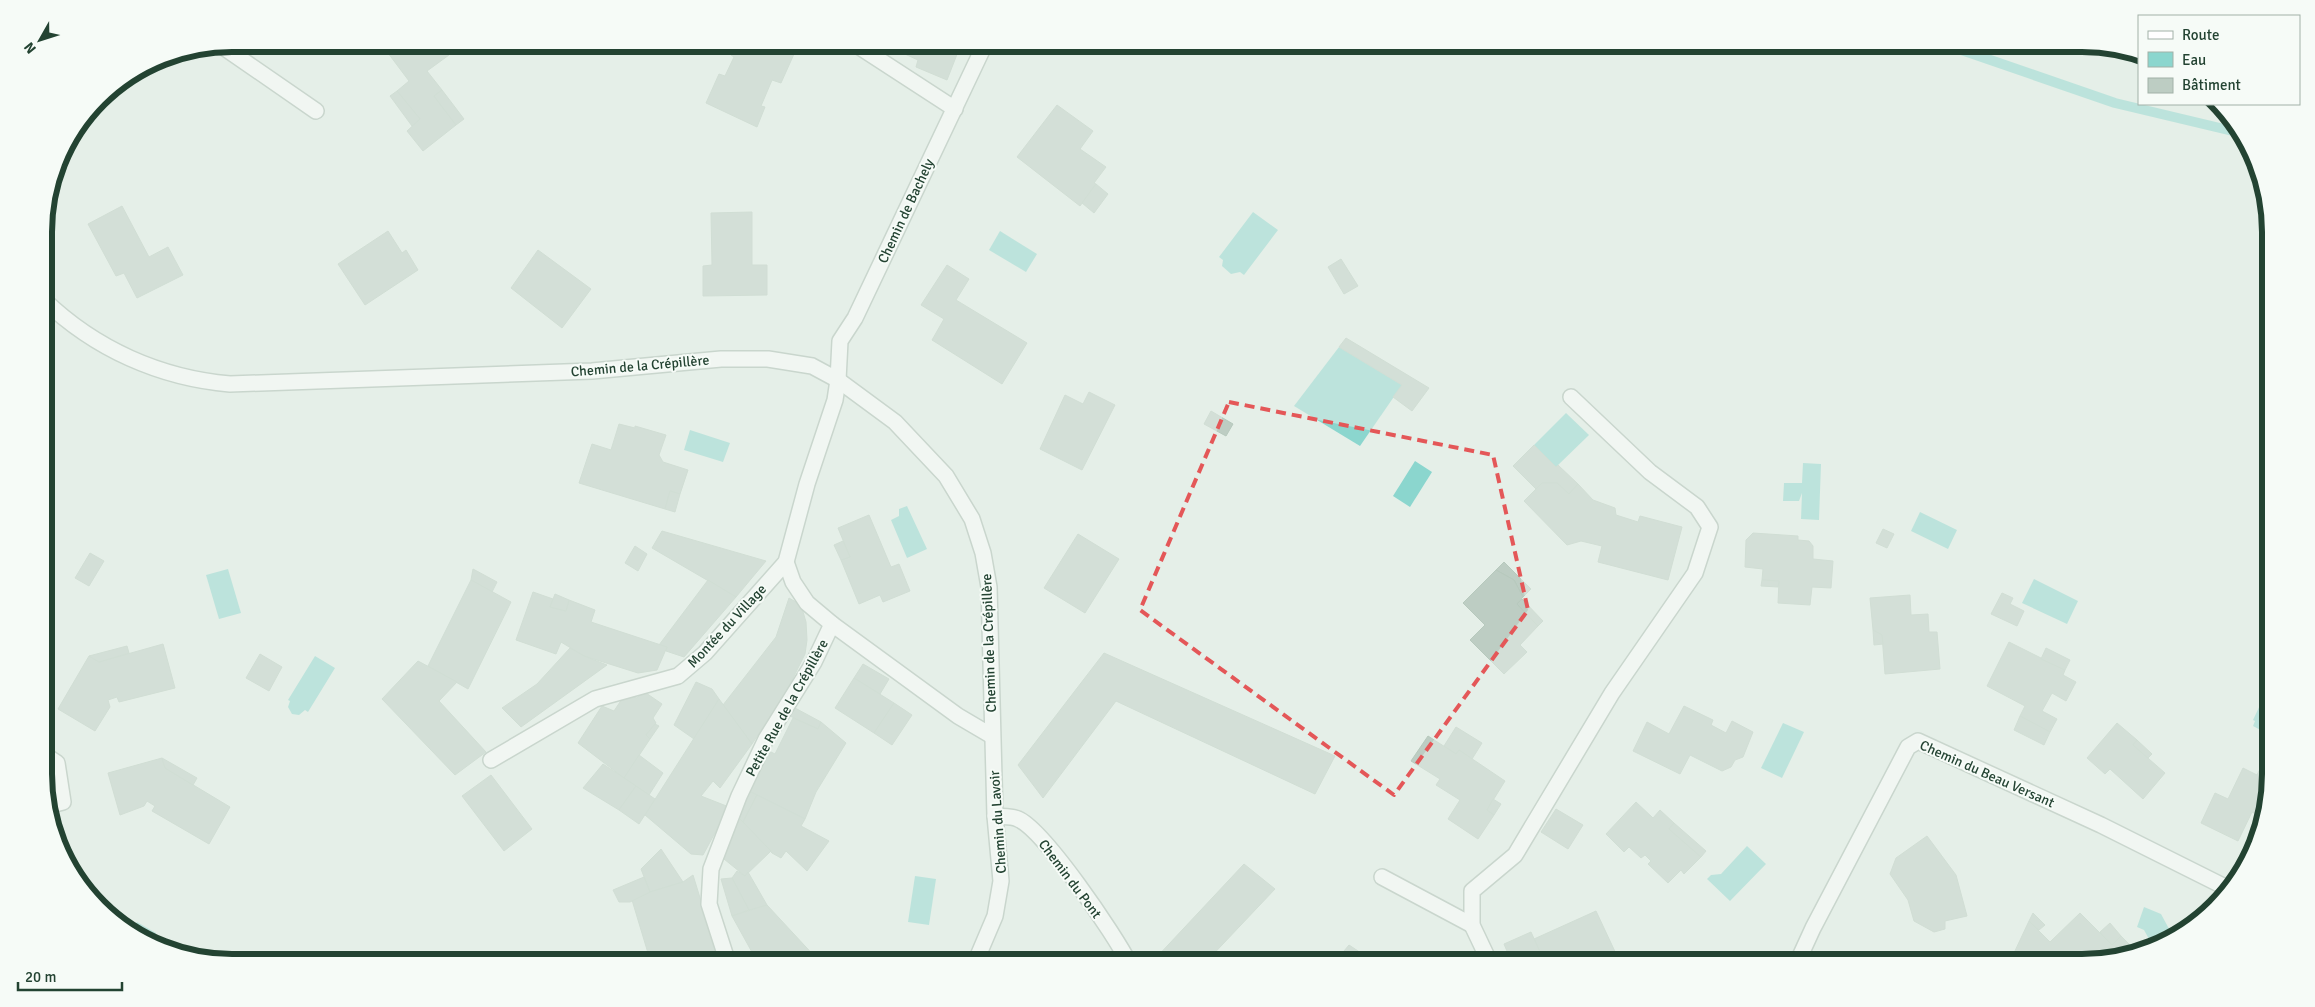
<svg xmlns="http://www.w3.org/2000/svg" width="2315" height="1007" viewBox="0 0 2315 1007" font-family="Signika,sans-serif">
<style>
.water{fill:#8bd6ce}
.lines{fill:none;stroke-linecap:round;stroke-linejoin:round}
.stream{stroke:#8bd6ce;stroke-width:10}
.building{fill:#bdcdc3;stroke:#b7c9bd}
.minor-casing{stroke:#a7b8ae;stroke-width:18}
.minor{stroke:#fff;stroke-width:15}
.marked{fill:none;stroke:#e45758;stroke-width:4;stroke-dasharray:10 6;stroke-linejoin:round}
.labels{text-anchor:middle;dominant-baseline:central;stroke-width:4;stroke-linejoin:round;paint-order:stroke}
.street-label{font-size:14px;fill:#234332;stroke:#f6fbf7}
.rim{fill:none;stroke:#234332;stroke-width:6}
</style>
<rect width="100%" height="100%" fill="#e5efe8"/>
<g class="water">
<path d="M 1253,212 L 1278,230 L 1244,275 L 1240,272 L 1231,274 L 1222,266 L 1223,260 L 1219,257 Z"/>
<path d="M 1000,231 L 1037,254 L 1026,272 L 989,250 Z"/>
<path d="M 1339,347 L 1402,385 L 1360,446 L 1294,406 Z"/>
<path d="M 1566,413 L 1589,435 L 1556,467 L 1534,445 Z"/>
<path d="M 690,430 L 730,443 L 723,462 L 684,450 Z"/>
<path d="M 1415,461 L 1432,472 L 1410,507 L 1393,496 Z"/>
<path d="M 1803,463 L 1821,464 L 1819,520 L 1801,519 L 1802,493 L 1799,501 L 1783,501 L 1784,483 L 1802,483 Z"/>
<path d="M 907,506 L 927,549 L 907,558 L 891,520 L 899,516 L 899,509 Z"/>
<path d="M 1920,512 L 1957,530 L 1948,549 L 1911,531 Z"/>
<path d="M 228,569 L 241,613 L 219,619 L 206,575 Z"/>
<path d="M 2034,579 L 2078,601 L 2067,624 L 2022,603 Z"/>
<path d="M 315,656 L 335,668 L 308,712 L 305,710 L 299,715 L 292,714 L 288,707 L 290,701 L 288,700 Z"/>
<path d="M 2270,684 L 2271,728 L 2268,728 L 2266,733 L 2253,726 L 2255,721 L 2253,720 Z"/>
<path d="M 1783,723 L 1804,732 L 1782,778 L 1761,768 Z"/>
<path d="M 1747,846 L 1766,864 L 1730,901 L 1707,879 L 1711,875 L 1721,874 Z"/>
<path d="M 915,876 L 936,879 L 929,925 L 908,922 Z"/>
<path d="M 2144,907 L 2161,914 L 2174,938 L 2154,948 L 2144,930 L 2137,927 Z"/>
<path d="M 137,922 L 156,933 L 150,943 L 131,932 Z"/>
</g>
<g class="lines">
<path class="stream" d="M 1944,44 L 2115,103 L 2241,133"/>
</g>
<g class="building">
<path d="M 391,44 L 440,44 L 449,55 L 427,71 L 442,90 L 434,96 L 456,125 L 423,151 L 407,131 L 420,119 L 397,91 L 409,81 L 385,49 Z"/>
<path d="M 736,44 L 767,45 L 787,44 L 794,54 L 781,83 L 772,80 L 761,106 L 765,107 L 757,127 L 706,103 L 719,74 L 725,76 L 734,57 L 731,55 Z"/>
<path d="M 898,44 L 961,44 L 947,80 L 916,67 L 918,60 L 896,50 Z"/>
<path d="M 442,90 L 464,119 L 456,125 L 434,96 Z"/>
<path d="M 397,91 L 420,119 L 412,126 L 390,96 Z"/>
<path d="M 1057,105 L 1093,131 L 1080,149 L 1106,167 L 1094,183 L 1096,184 L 1080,206 L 1017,157 Z"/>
<path d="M 1096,184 L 1108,194 L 1094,213 L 1082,203 Z"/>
<path d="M 122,206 L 149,257 L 168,247 L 183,275 L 137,298 L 124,273 L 116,276 L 88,224 Z"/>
<path d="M 752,212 L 752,265 L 767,265 L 767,295 L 703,296 L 703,266 L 712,265 L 711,213 Z"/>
<path d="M 388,231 L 402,253 L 406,250 L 418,270 L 365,305 L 338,264 Z"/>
<path d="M 538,250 L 591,289 L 562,328 L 511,288 Z"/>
<path d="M 1341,259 L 1358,286 L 1344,294 L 1328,267 Z"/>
<path d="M 947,265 L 969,279 L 956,300 L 1027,343 L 1002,384 L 932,340 L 944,319 L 921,305 Z"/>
<path d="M 1346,338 L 1429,388 L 1412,411 L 1393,397 L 1402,385 L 1339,347 Z"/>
<path d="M 1089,392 L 1115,405 L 1082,470 L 1040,449 L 1065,395 L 1083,404 Z"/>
<path d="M 1211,411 L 1233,424 L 1226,436 L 1204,424 Z"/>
<path d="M 619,424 L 635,428 L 635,426 L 666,435 L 659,455 L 663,462 L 688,470 L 680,494 L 670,491 L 665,509 L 579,483 L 592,444 L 611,450 Z"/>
<path d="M 1534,445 L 1556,467 L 1558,465 L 1578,484 L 1569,494 L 1557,483 L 1542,483 L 1536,489 L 1513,466 Z"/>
<path d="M 1542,483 L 1557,483 L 1569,494 L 1578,484 L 1593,500 L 1615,508 L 1616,515 L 1638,522 L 1640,516 L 1682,527 L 1668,580 L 1598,562 L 1602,546 L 1581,541 L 1567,545 L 1524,501 Z"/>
<path d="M 670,491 L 680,494 L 675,512 L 665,509 Z"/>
<path d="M 869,515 L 891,567 L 899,564 L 910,591 L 883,602 L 880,595 L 859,604 L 841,560 L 850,557 L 838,528 Z"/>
<path d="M 1883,529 L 1894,534 L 1887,548 L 1876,543 Z"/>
<path d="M 662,531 L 766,561 L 736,597 L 652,548 Z"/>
<path d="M 1753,533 L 1798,536 L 1798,540 L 1809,541 L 1813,546 L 1813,559 L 1833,561 L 1831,588 L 1812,587 L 1810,605 L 1778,603 L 1779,581 L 1762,580 L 1763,569 L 1745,567 L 1746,540 Z"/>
<path d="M 1078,534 L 1119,559 L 1085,613 L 1044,588 Z"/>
<path d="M 843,541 L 850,557 L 841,560 L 834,545 Z"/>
<path d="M 635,546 L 647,554 L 638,571 L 625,563 Z"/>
<path d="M 90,553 L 104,561 L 89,586 L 75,578 Z"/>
<path d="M 1504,562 L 1531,589 L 1523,597 L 1514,580 L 1496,570 Z"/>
<path d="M 473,569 L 497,582 L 492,592 L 471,580 Z"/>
<path d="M 1496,570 L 1514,580 L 1523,597 L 1517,604 L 1538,626 L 1520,645 L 1527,652 L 1504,674 L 1470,640 L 1485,625 L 1463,603 Z"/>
<path d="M 471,580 L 511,602 L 468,689 L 428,666 Z"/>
<path d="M 708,580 L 736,597 L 684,657 L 666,651 L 667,647 L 659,645 Z"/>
<path d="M 1762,580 L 1779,581 L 1778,587 L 1761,586 Z"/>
<path d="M 533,592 L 553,599 L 550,607 L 566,611 L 569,600 L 595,610 L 591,622 L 667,647 L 657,670 L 638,673 L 584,656 L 561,642 L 556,654 L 516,640 Z"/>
<path d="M 2002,593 L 2013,598 L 2010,604 L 2024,611 L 2017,626 L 1991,614 Z"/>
<path d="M 555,594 L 569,600 L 566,611 L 550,607 Z"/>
<path d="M 1910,595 L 1911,615 L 1928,614 L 1929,632 L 1937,632 L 1940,669 L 1885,674 L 1882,635 L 1873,630 L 1870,598 Z"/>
<path d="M 789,598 L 801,605 L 806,622 L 807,640 L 805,654 L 785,694 L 752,744 L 723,705 L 776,637 Z"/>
<path d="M 1522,599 L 1543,621 L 1538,626 L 1517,604 Z"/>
<path d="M 1873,630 L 1882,635 L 1883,644 L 1874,645 Z"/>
<path d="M 2009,642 L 2065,670 L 2063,675 L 2076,682 L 2066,701 L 2052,693 L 2042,711 L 2057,719 L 2050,732 L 2020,716 L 2025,706 L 1987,686 Z"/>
<path d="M 163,644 L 175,688 L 119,702 L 117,697 L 108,700 L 110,707 L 95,731 L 58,709 L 89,656 L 99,662 Z"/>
<path d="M 127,646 L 129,653 L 99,662 L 89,656 Z"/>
<path d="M 570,648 L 584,656 L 607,665 L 521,727 L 502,708 L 537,684 Z"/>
<path d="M 2046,648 L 2070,660 L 2065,670 L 2041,659 Z"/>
<path d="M 1104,653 L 1335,756 L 1315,794 L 1116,701 L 1043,798 L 1018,765 Z"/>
<path d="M 260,654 L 282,667 L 269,691 L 246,678 Z"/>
<path d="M 418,661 L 457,682 L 439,701 L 486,752 L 455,775 L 382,699 Z"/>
<path d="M 863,664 L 889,679 L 880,694 L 854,678 Z"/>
<path d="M 854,678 L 894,703 L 874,733 L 835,708 Z"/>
<path d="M 696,682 L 712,689 L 719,699 L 694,739 L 674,725 Z"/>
<path d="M 626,693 L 637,698 L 641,693 L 646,693 L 662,704 L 653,718 L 656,723 L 646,735 L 650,739 L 624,778 L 578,743 L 602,706 L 614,711 Z"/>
<path d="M 719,699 L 752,744 L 720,788 L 713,781 L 701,796 L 729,807 L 703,855 L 691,854 L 645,815 Z"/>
<path d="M 894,703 L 912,715 L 892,745 L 874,733 Z"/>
<path d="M 1684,706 L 1713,720 L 1711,725 L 1726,733 L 1732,721 L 1753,732 L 1743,757 L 1735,760 L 1731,767 L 1722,771 L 1690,755 L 1680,774 L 1633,751 L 1647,722 L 1669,734 Z"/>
<path d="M 795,708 L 821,722 L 818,729 L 790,716 Z"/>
<path d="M 2020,716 L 2050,732 L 2044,745 L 2014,730 Z"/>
<path d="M 793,718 L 818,729 L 821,722 L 846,743 L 816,792 L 805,819 L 747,790 L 767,750 L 775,754 Z"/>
<path d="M 2117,723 L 2137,740 L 2133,745 L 2165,773 L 2143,799 L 2110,769 L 2105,774 L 2087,758 Z"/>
<path d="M 655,724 L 659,726 L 650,739 L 646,735 Z"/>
<path d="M 1456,727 L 1482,743 L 1472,759 L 1459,750 L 1456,754 L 1444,746 Z"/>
<path d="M 1428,736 L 1456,754 L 1459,750 L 1505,781 L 1487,810 L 1494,815 L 1478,839 L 1448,819 L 1460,800 L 1436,785 L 1440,779 L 1411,761 Z"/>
<path d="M 2137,740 L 2152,754 L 2148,758 L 2133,745 Z"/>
<path d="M 639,755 L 663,773 L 649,795 L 624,778 Z"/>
<path d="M 162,758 L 165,768 L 230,807 L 209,844 L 152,811 L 155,806 L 147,801 L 144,806 L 120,815 L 108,773 Z"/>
<path d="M 162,758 L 197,778 L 193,785 L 165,768 Z"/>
<path d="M 2265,759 L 2271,762 L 2271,774 L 2263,818 L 2252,812 L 2238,841 L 2201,823 L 2215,793 L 2228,799 L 2243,768 L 2257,775 Z"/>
<path d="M 603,764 L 636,786 L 619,810 L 583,788 Z"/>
<path d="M 491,775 L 532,829 L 504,851 L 462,796 Z"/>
<path d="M 636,786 L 655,799 L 639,824 L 619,810 Z"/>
<path d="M 747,790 L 757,795 L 743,822 L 739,818 Z"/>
<path d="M 757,795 L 805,819 L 801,826 L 829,841 L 807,871 L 786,851 L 781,858 L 772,853 L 743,822 Z"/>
<path d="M 1493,799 L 1501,804 L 1494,815 L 1487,810 Z"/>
<path d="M 1636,802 L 1653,818 L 1660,810 L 1674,823 L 1669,829 L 1701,857 L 1684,874 L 1681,870 L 1668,883 L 1648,864 L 1651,861 L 1645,855 L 1641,858 L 1629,847 L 1624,852 L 1606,834 Z"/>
<path d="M 1556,809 L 1583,825 L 1568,849 L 1541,832 Z"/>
<path d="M 739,818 L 771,851 L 745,876 L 724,859 Z"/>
<path d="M 1674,823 L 1706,851 L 1701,857 L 1669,829 Z"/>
<path d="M 1927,836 L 1956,875 L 1967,916 L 1945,921 L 1945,929 L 1934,932 L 1914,921 L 1908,900 L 1890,874 L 1896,858 Z"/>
<path d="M 661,849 L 683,882 L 650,892 L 641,869 Z"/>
<path d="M 1244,864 L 1275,889 L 1205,963 L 1155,963 L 1154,960 Z"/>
<path d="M 737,871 L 745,876 L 748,872 L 767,905 L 749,910 L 732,878 Z"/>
<path d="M 693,875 L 720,963 L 651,963 L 632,900 L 650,892 L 683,882 Z"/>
<path d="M 644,877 L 650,892 L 630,902 L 619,902 L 613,890 Z"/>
<path d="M 732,878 L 749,910 L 732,916 L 721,879 Z"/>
<path d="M 767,905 L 818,960 L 813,963 L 758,963 L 732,916 Z"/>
<path d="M 1596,911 L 1618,958 L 1627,963 L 1545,963 L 1534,939 Z"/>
<path d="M 2033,913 L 2045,925 L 2039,930 L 2029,921 Z"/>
<path d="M 2080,913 L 2112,945 L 2121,936 L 2135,950 L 2135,955 L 2094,963 L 2038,963 L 2038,960 L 2020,960 L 2014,953 L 2029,921 L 2050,942 Z"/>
<path d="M 2110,923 L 2121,936 L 2112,945 L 2100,932 Z"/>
<path d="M 1531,932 L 1545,963 L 1512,963 L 1504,944 Z"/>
<path d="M 1349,945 L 1376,963 L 1334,963 Z"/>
</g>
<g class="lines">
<defs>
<g id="minor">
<path d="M 855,44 L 955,109"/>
<path d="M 222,46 L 316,111"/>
<path d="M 44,300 C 95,349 160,378 230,384 L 592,371 L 721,359 L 768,359 L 812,366 L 838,380 L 895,422 L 946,476 L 972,519 L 983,553 L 989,587 L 995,816 L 1001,881 L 995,916 L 975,963"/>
<path d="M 786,562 L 793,582 L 807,603 L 832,624 L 958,716 L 992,736"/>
<path d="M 45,755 L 57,763 L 63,802 L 47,806"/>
<path d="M 491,760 L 595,699 L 678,676 L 705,653 L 786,562 L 807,484 L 835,400 L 838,380 L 840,341 L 855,318 L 985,44"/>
<path d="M 995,816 C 1002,817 1012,816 1018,819 C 1044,830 1115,935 1129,963"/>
<path d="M 1382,877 L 1472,925"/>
<path d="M 728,963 L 709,904 L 711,869 L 739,796 L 766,739 L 814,662 L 832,624"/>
<path d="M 1490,963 L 1472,925 L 1472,891 L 1515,855 L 1612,693 L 1695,573 L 1710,527 L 1697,507 L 1650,472 L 1571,397"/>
<path d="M 1797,963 L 1813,928 L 1908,747 L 1918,741 L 2101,825 L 2231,890"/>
</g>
</defs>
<use href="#minor" class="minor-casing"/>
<use href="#minor" class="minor"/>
</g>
<path d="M0 0H2315V1007H0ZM 1229,402 L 1493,455 L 1528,610 L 1394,795 L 1140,610 Z" fill="#e5efe8" fill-opacity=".55" fill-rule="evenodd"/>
<path class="marked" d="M 1229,402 L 1493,455 L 1528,610 L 1394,795 L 1140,610 Z"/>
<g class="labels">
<g class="street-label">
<text transform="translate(906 211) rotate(-65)">Chemin de Bachely</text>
<text transform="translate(640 366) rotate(-5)">Chemin de la Crépillère</text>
<text transform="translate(727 626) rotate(-47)">Montée du Village</text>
<text transform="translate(989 643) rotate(-92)">Chemin de la Crépillère</text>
<text transform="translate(787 708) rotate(-61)">Petite Rue de la Crépillère</text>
<text transform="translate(1987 774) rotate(24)">Chemin du Beau Versant</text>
<text transform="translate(998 822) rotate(-94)">Chemin du Lavoir</text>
<text transform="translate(1070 879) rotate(53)">Chemin du Pont</text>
</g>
</g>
<path d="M0 0H2315V1007H0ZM232 52H2082A180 180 0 0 1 2262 232V774A180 180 0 0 1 2082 954H232A180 180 0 0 1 52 774V232A180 180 0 0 1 232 52Z" fill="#f6fbf7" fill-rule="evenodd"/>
<path class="rim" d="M232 52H2082A180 180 0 0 1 2262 232V774A180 180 0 0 1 2082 954H232A180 180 0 0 1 52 774V232A180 180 0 0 1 232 52Z"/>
<rect x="2138" y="15" width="162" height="90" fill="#f6fbf7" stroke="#a2b1a8"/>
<rect x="2148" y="31" width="25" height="8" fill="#ffffff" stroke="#a2b1a8"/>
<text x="2182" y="40" font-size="15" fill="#234332">Route</text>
<rect x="2148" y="52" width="25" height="15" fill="#8bd6ce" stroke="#a2b1a8"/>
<text x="2182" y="65" font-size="15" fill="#234332">Eau</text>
<rect x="2148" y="78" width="25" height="15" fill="#bdcdc3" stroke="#a2b1a8"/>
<text x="2182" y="90" font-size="15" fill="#234332">Bâtiment</text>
<g transform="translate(40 40) rotate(231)" stroke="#f6fbf7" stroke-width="4" paint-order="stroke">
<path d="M0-4L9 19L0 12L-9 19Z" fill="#234332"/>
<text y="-8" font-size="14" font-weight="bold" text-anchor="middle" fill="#234332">N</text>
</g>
<path d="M18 982v8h104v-8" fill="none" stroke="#234332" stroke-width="2.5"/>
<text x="25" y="982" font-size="15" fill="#234332" stroke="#f6fbf7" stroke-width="4" paint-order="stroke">20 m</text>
</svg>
